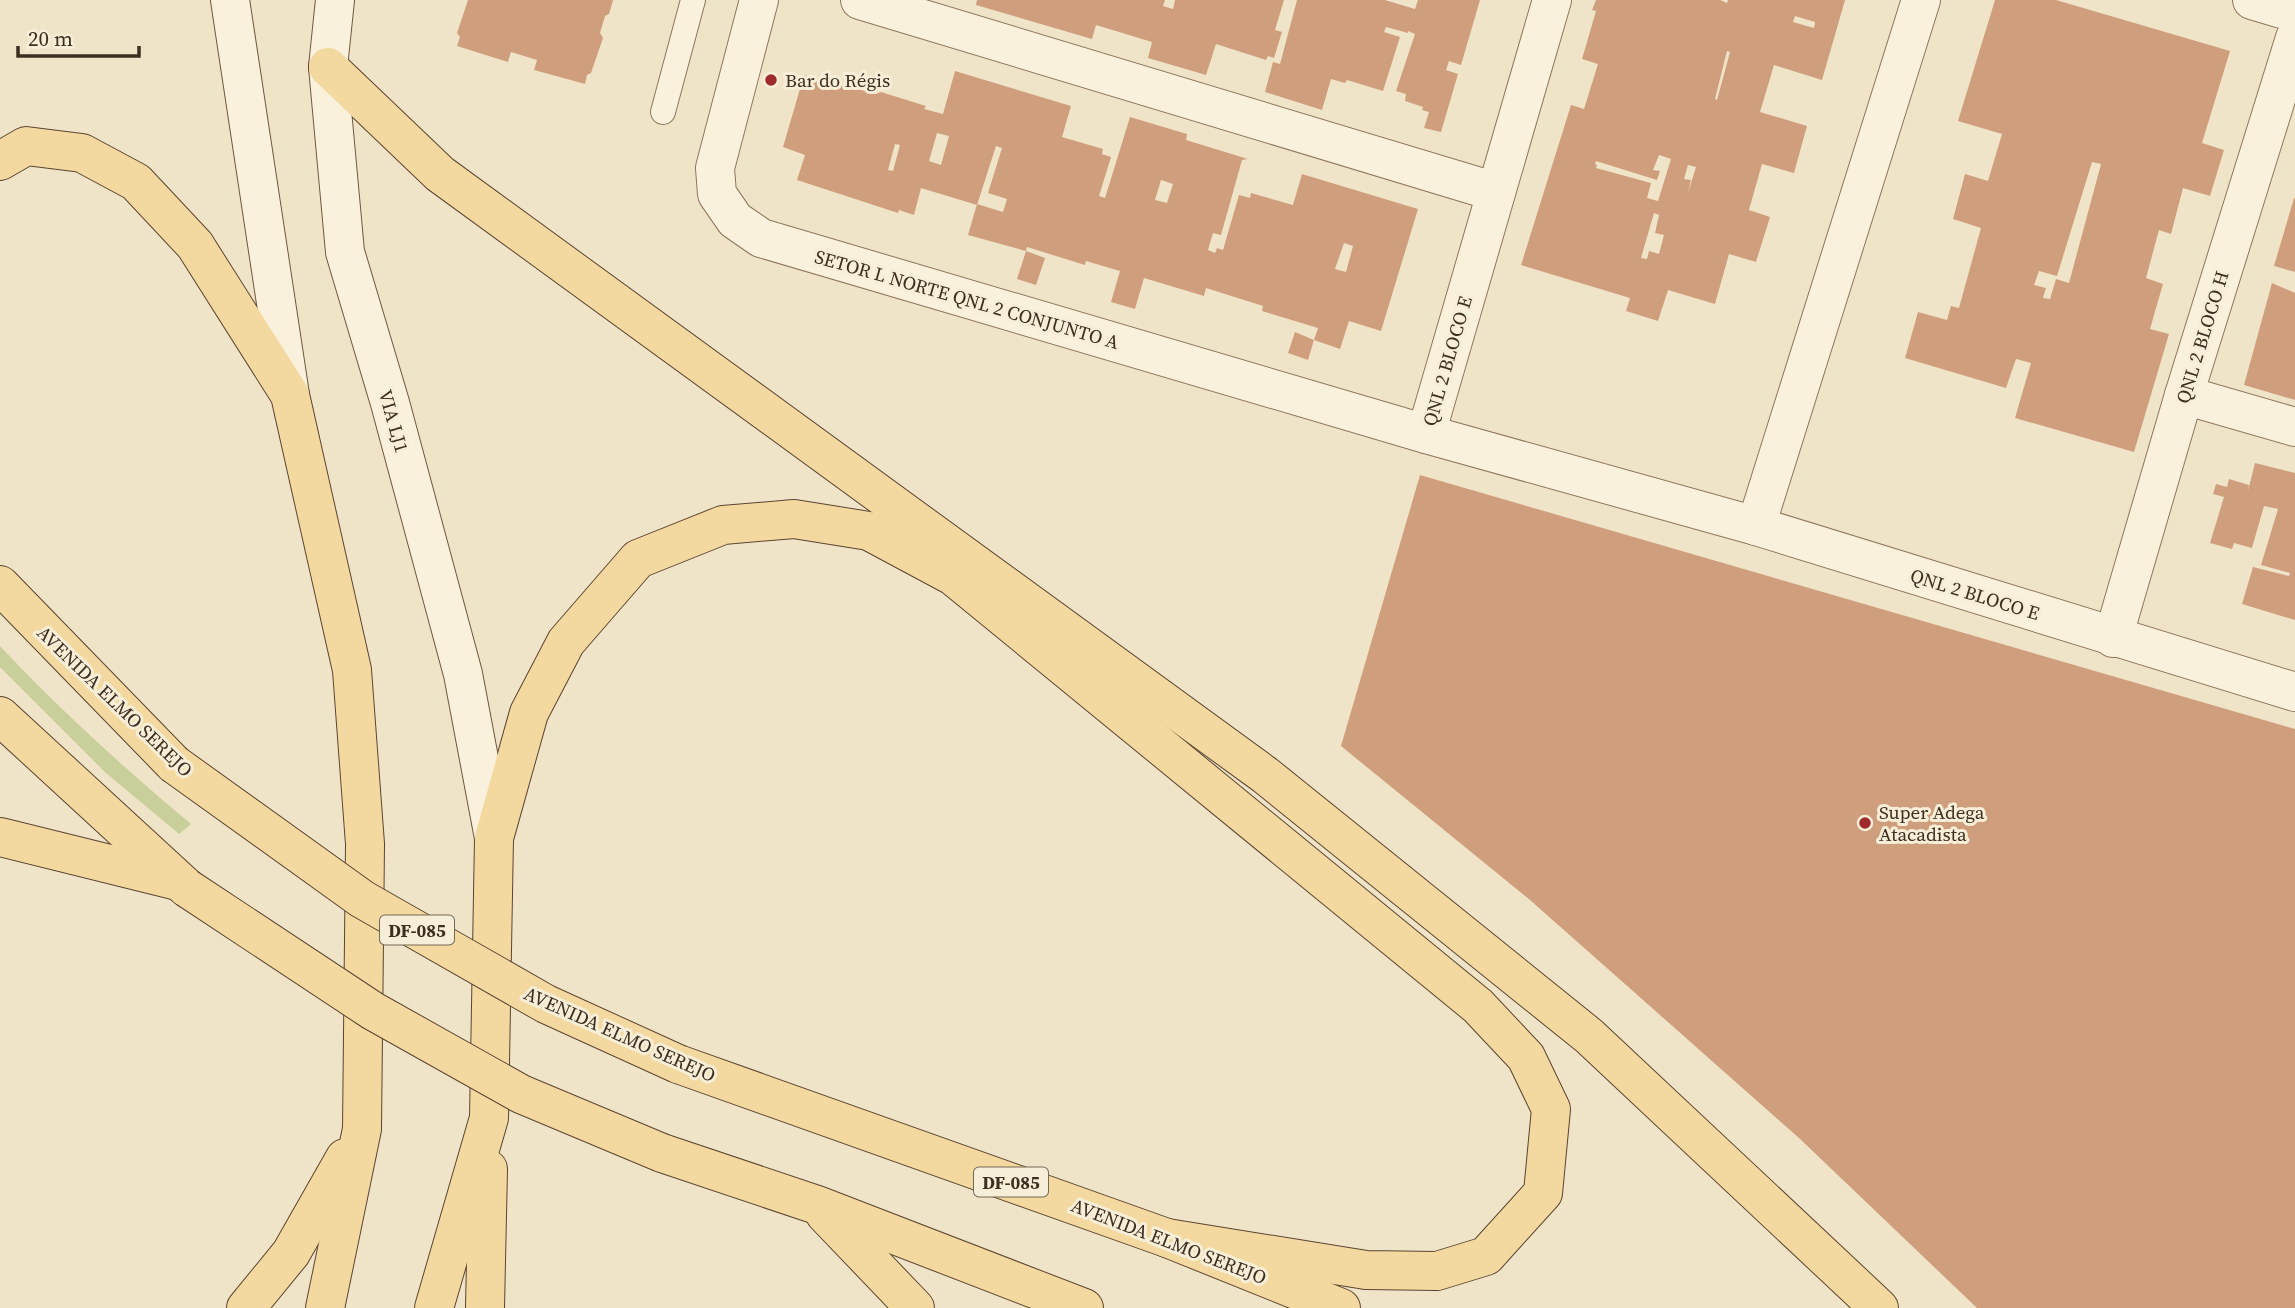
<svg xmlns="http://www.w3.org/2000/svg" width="2295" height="1308" viewBox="0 0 2295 1308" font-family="'Source Serif 4',serif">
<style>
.green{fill:#c9cf9b}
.building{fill:#cf9f7d;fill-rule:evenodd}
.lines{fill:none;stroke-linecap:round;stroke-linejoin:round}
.service-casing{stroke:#8d765c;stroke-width:26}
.minor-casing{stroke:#8d765c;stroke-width:40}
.secondary-casing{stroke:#6f573f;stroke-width:40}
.primary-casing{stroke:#5b4430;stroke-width:40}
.service{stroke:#faf1dc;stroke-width:24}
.minor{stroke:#faf1dc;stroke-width:38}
.secondary{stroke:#faf1dc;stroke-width:38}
.primary{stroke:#f3d9a0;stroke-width:38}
.primary-bridge-casing{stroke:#5b4430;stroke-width:40;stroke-linecap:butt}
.primary-bridge{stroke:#f3d9a0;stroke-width:38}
.poi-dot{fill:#9e2a2b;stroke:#f7eed8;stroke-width:2.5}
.labels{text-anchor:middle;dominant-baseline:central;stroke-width:6;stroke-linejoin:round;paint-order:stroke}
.shield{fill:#f7eed8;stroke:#756857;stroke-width:2}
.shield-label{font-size:18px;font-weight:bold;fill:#3d2e20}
.poi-label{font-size:19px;fill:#3d2e20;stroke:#f7eed8;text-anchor:start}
.street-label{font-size:19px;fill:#3d2e20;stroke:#f7eed8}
</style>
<rect width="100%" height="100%" fill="#f0e4c8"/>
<path class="green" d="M 0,646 C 60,710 124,768 191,824 L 179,834 L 106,773 L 0,667 Z"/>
<g class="building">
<path d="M 468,0 L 613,0 L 609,14 L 605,16 L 600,33 L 603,38 L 591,73 L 587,75 L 585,84 L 534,70 L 537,60 L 511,52 L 508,62 L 457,46 L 460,37 L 457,33 Z"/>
<path d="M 977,0 L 1165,0 L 1163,6 L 1173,9 L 1175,0 L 1284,0 L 1275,30 L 1282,32 L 1274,58 L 1268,56 L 1266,60 L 1216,44 L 1206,75 L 1148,58 L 1152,42 L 1096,25 L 1092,39 L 976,5 Z"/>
<path d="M 1297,0 L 1385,0 L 1415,9 L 1418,0 L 1480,0 L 1461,65 L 1449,61 L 1446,70 L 1458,74 L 1441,132 L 1424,128 L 1429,112 L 1422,110 L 1423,107 L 1405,101 L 1406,94 L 1396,91 L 1415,34 L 1408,31 L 1408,33 L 1386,27 L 1384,32 L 1400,37 L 1383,91 L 1347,80 L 1345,83 L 1331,79 L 1322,110 L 1265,92 L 1273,62 L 1280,64 Z"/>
<path d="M 1596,0 L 1720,0 L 1727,3 L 1728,0 L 1845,0 L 1822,80 L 1774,65 L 1760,112 L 1807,126 L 1794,173 L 1762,164 L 1749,210 L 1770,217 L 1756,262 L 1729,254 L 1715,304 L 1668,290 L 1658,321 L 1626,311 L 1630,298 L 1521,265 L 1571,105 L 1584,109 L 1598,64 L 1582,59 L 1596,11 L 1592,10 ZM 1795,16 L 1815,22 L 1814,28 L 1793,22 ZM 1727,51 L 1730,52 L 1717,100 L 1715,99 ZM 1659,155 L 1671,159 L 1658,201 L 1647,198 L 1651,183 L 1596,168 L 1597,165 L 1595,164 L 1596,161 L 1657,180 L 1660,171 L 1653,170 ZM 1688,165 L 1696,167 L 1688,193 L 1691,180 L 1684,179 ZM 1654,213 L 1659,215 L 1655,233 L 1664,235 L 1659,254 L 1649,251 L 1647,259 L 1641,258 Z"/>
<path d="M 1995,0 L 2056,0 L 2230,51 L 2202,143 L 2224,150 L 2210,196 L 2183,188 L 2171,234 L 2159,230 L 2146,278 L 2163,284 L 2150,329 L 2169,334 L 2134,452 L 2015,418 L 2031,363 L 2016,359 L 2006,388 L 1905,358 L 1918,312 L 1947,320 L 1951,306 L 1959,308 L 1981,228 L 1953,219 L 1965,174 L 1988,181 L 2002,134 L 1958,121 ZM 2092,162 L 2101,164 L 2069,283 L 2056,279 L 2050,299 L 2043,298 L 2046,288 L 2034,285 L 2039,271 L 2057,276 Z"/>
<path d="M 955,71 L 1071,106 L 1062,137 L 1103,149 L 1102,154 L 1111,157 L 1099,196 L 1105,198 L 1130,117 L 1187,134 L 1186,140 L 1248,159 L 1242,160 L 1221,235 L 1213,233 L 1208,250 L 1215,253 L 1217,248 L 1223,250 L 1239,195 L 1250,198 L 1251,193 L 1293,205 L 1302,174 L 1418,209 L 1381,331 L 1349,321 L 1340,349 L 1314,340 L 1308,360 L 1288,353 L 1295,332 L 1314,340 L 1318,328 L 1262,311 L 1263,306 L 1206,288 L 1204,296 L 1144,278 L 1135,309 L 1111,302 L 1120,271 L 1086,261 L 1085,265 L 1027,247 L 1026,251 L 968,235 L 977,204 L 1003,212 L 1007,199 L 988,193 L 1002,148 L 996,146 L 977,205 L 921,188 L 914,215 L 899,210 L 898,213 L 797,180 L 805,155 L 783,147 L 804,75 L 876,94 L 881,92 L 926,106 L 924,109 L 943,114 ZM 937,133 L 949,136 L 941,165 L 929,161 ZM 895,144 L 900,145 L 893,171 L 888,170 ZM 1161,180 L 1173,184 L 1167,203 L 1155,200 ZM 1344,243 L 1353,246 L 1346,272 L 1335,269 Z"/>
<path d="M 2294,198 L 2295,198 L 2295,272 L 2274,266 Z"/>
<path d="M 1026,251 L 1045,258 L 1036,285 L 1017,279 Z"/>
<path d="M 2272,283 L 2295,293 L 2295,400 L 2244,385 Z"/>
<path d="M 2255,463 L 2295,473 L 2295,620 L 2242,604 L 2253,567 L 2289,576 L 2290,573 L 2261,565 L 2278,509 L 2264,506 L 2252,548 L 2234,543 L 2232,549 L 2210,543 L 2224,497 L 2213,494 L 2216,484 L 2227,487 L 2229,479 L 2249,485 L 2248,491 Z"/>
<path d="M 1420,475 L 2295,729 L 2295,1308 L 1977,1308 L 1799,1138 L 1530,900 L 1341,746 Z"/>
</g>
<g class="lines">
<defs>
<path id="service" d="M 663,112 L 693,0"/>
<g id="minor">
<path d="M 759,0 L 715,168 L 717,194 L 735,220 L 761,238 L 1426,434 L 1756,526 L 2295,692"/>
<path d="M 860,0 L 1496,192"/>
<path d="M 2252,0 L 2295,13"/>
<path d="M 2184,395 L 2295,427"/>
<path d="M 1426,434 L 1552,0"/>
<path d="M 1756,526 L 1921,0"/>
<path d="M 2113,638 L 2184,395 L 2295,38"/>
</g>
<g id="secondary">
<path d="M 230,0 L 290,395"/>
<path d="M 335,0 L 328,67 L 345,252 L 390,403 L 463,674 L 494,838"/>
</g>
<g id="primary">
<path d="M 328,67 L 440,174 L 1265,775 L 1589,1036 L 1879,1308"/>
<path d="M 0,161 L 26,146 L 82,153 L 136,182 L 195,245 L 290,395 L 352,670 L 365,844 L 362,1129 L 325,1308"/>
<path d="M 0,585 L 174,764"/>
<path d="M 0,716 L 187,888"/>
<path d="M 0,837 L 174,880"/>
<path d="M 678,1064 L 1167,1238 L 1341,1308"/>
<path d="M 662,1153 L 817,1205 L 1084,1308"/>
<path d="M 825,1214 L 915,1308"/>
<path d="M 246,1308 L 291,1253 L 345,1158"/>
<path d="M 434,1308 L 489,1118 L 494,838 L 529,713 L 566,642 L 638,559 L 723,525 L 794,519 L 869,531 L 953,576 L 1478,1006 L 1526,1057 L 1551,1109 L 1543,1193 L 1486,1256 L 1437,1271 L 1366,1270 L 1167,1238"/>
<path d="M 485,1308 L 488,1169"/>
</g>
</defs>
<use href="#service" class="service-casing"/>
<use href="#minor" class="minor-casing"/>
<use href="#secondary" class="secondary-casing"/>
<use href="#primary" class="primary-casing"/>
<use href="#service" class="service"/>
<use href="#minor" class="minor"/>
<use href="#secondary" class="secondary"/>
<use href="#primary" class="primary"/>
<defs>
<g id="primary-bridge">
<path d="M 174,764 L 362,899 L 546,1004 L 678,1064"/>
<path d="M 187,888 L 373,1011 L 521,1094 L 662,1153"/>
</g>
</defs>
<use href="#primary-bridge" class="primary-bridge-casing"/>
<use href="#primary-bridge" class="primary-bridge"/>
</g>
<g class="poi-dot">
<circle cx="771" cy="80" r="7"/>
<circle cx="1865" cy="823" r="7"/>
</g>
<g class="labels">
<g class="shield">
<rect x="380" y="915.5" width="74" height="29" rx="5"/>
<rect x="974" y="1167.5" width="74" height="29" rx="5"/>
</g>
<g class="shield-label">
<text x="417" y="930">DF-085</text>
<text x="1011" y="1182">DF-085</text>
</g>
<g class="poi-label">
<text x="785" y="80">Bar do Régis</text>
<text x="1879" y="812">Super Adega<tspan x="1879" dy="22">Atacadista</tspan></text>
</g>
<g class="street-label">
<text transform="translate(967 299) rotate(16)">SETOR L NORTE QNL 2 CONJUNTO A</text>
<text transform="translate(2202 337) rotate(-73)">QNL 2 BLOCO H</text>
<text transform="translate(1447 361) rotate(-74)">QNL 2 BLOCO E</text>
<text transform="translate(394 421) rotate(74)">VIA LJ1</text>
<text transform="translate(1975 594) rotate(17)">QNL 2 BLOCO E</text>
<text transform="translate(115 701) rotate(44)">AVENIDA ELMO SEREJO</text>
<text transform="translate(620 1034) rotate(24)">AVENIDA ELMO SEREJO</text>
<text transform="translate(1169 1241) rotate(21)">AVENIDA ELMO SEREJO</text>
</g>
</g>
<path d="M18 46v10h121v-10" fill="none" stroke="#3d2e20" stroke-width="3.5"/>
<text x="28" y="46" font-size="21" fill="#3d2e20" stroke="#f7eed8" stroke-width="5" paint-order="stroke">20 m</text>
</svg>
